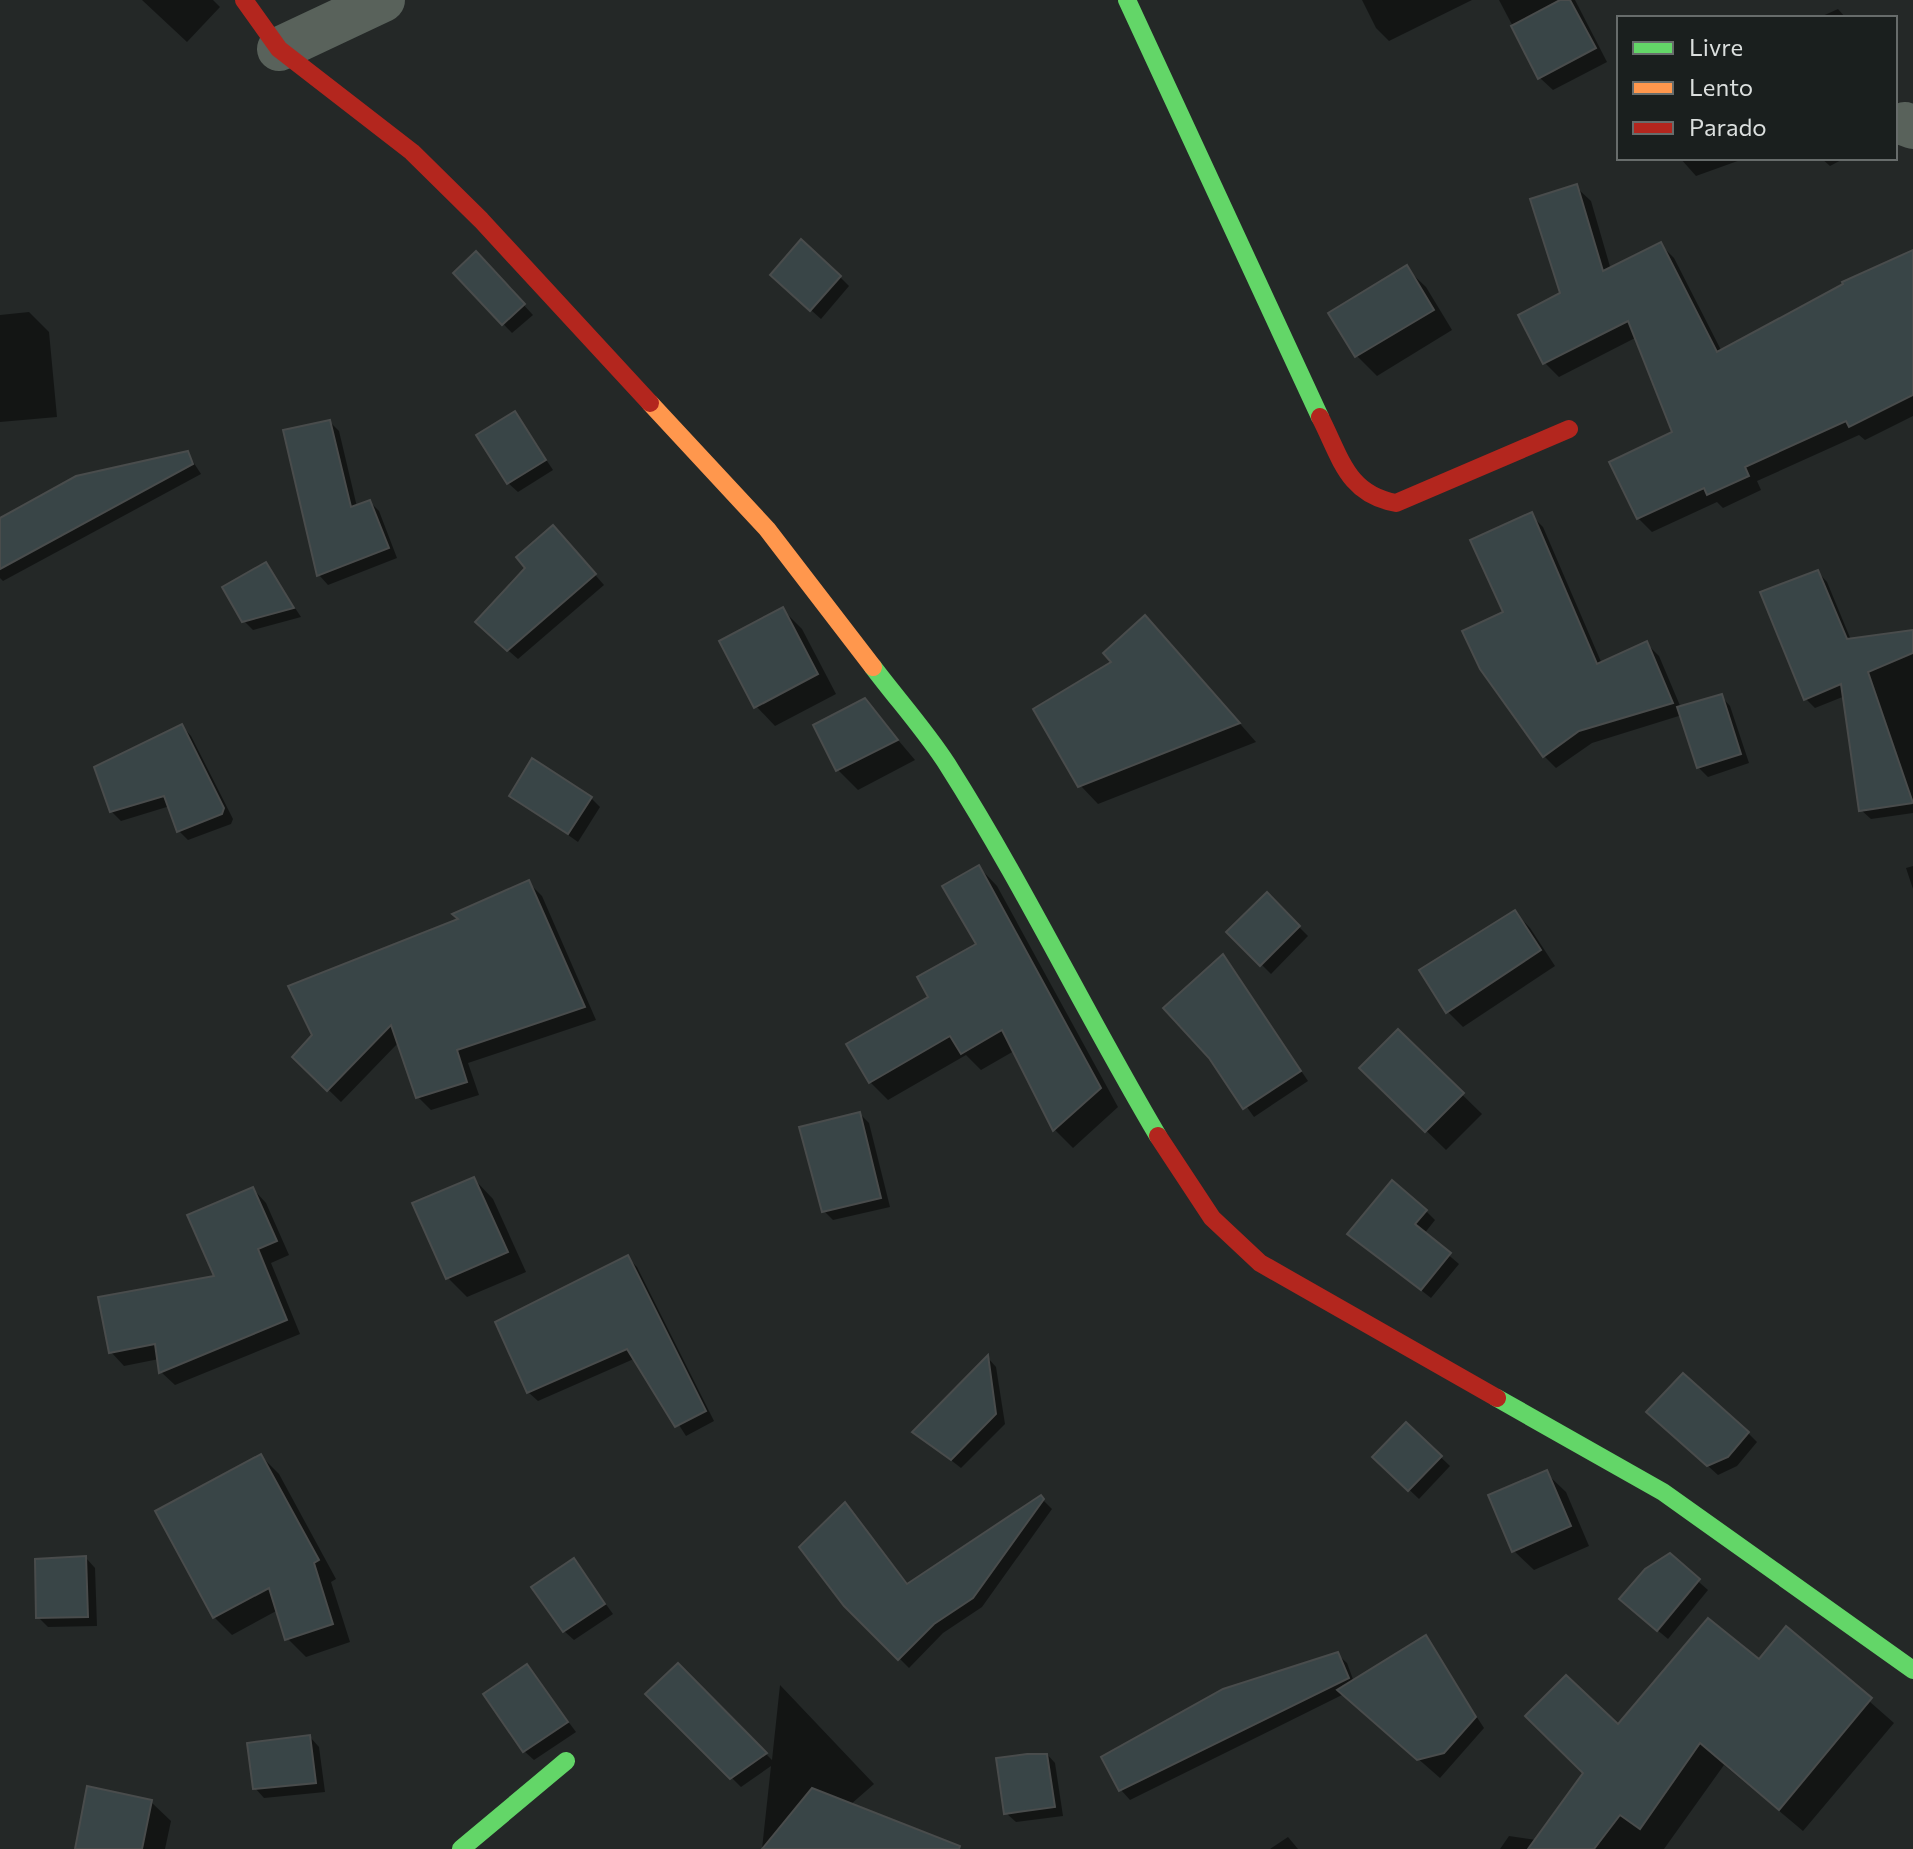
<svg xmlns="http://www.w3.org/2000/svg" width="1913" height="1849" viewBox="0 0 1913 1849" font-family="Commissioner,sans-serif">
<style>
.shadow{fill:#0007}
.building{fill:#394547;stroke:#494c4c;stroke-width:2}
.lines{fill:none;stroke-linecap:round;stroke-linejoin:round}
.street{stroke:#59625b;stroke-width:44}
.fast{stroke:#63d668;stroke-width:18}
.slow{stroke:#ff974d;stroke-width:18}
.jam{stroke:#b3261e;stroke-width:18}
</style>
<rect width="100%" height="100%" fill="#242827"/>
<g class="shadow">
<path d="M 142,0 L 213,0 L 220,7 L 187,42 Z"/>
<path d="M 1362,0 L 1472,0 L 1389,41 L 1376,28 Z"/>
<path d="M 1499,0 L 1575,0 L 1607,62 L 1553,90 L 1540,78 Z"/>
<path d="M 1838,9 L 1846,18 L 1818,18 Z"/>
<path d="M 1680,158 L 1746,158 L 1696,176 Z"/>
<path d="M 1821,158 L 1845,158 L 1830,166 Z"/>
<path d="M 1576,187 L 1591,201 L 1611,270 L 1660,244 L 1674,258 L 1722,352 L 1913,253 L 1913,416 L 1865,440 L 1859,435 L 1757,481 L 1761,490 L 1723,508 L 1717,502 L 1652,532 L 1638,518 L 1675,433 L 1637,337 L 1559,377 L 1545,363 L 1520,316 L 1563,294 Z"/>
<path d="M 485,263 L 533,315 L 512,333 L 455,273 Z"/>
<path d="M 1406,268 L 1426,287 L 1452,330 L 1377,376 L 1357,356 L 1331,313 Z"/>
<path d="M 840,277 L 849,286 L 821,319 L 782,284 Z"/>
<path d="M 29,312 L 49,332 L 57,417 L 0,422 L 0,315 Z"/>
<path d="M 515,413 L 553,470 L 518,492 L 508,483 Z"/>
<path d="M 330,422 L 339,431 L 357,507 L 370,502 L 379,511 L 397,558 L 328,585 L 319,575 L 285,432 Z"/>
<path d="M 188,454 L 201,474 L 3,581 L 0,578 L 0,520 Z"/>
<path d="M 1531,515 L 1543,527 L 1602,664 L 1647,644 L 1659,656 L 1681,708 L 1721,696 L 1730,706 L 1749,763 L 1708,777 L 1698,767 L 1682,715 L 1592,743 L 1556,768 L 1544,756 L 1506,613 Z"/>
<path d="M 562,537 L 604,585 L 518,659 L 487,632 Z"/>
<path d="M 266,564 L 301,617 L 253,630 L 244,621 Z"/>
<path d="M 1818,572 L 1827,582 L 1851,640 L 1913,632 L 1913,813 L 1871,819 L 1861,810 L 1845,696 L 1815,708 L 1806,699 Z"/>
<path d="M 783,610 L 802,629 L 836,694 L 775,726 L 756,706 Z"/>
<path d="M 1163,636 L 1256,742 L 1098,804 L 1080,785 Z"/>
<path d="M 865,701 L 915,760 L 858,790 L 838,770 L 816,726 Z"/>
<path d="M 182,726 L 191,736 L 233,819 L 231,824 L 188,840 L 179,831 L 170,806 L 121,821 L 111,811 Z"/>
<path d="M 511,795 L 591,798 L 600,807 L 578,842 Z"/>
<path d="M 1913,866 L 1913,889 L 1906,868 Z"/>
<path d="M 979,867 L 997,886 L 1118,1107 L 1073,1148 L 1055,1130 L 1014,1051 L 981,1070 L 966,1055 L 888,1100 L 870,1082 L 931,998 L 978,945 Z"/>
<path d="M 529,883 L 542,896 L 596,1020 L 468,1063 L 479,1095 L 431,1110 L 418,1097 L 399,1042 L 341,1102 L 295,1057 L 461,920 Z"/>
<path d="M 1267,895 L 1308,936 L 1271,974 L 1229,932 Z"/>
<path d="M 1515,912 L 1530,928 L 1555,966 L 1463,1027 L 1447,1011 Z"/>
<path d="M 1223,956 L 1308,1081 L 1254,1117 L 1211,1057 Z"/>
<path d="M 1398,1032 L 1482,1114 L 1446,1150 L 1362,1068 Z"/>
<path d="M 860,1114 L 869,1123 L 890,1207 L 833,1220 L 824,1211 Z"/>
<path d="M 474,1179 L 493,1199 L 526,1272 L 467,1297 L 448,1278 Z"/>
<path d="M 253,1189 L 266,1203 L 289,1255 L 271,1263 L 300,1334 L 175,1385 L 161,1372 L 159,1359 L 124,1366 L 111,1352 L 217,1277 Z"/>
<path d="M 1426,1211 L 1435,1220 L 1424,1234 L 1459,1264 L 1431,1298 L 1350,1234 Z"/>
<path d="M 628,1258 L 637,1267 L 714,1421 L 686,1436 L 636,1358 L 538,1401 L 528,1392 Z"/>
<path d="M 988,1358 L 996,1367 L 1005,1424 L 961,1468 L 915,1432 Z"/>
<path d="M 1658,1421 L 1748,1433 L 1757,1442 L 1737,1466 L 1718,1475 Z"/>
<path d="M 1406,1424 L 1450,1466 L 1419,1499 L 1375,1457 Z"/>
<path d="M 261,1456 L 279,1474 L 336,1579 L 331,1582 L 350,1642 L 306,1657 L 287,1638 L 278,1610 L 232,1635 L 214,1617 Z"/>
<path d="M 1546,1473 L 1566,1492 L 1589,1546 L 1534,1570 L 1514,1551 Z"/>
<path d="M 1040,1497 L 1052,1509 L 982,1607 L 943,1633 L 909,1668 L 845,1604 L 845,1505 L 909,1585 Z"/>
<path d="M 1669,1556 L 1708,1590 L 1668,1639 L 1631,1608 Z"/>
<path d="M 86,1558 L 95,1568 L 97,1626 L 48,1627 L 38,1617 Z"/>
<path d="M 574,1560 L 613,1614 L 574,1640 L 564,1631 Z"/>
<path d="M 1787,1629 L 1894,1723 L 1803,1831 L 1724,1765 L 1664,1849 L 1500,1849 L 1509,1836 L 1537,1840 L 1619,1727 L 1759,1662 Z"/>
<path d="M 1425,1638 L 1484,1728 L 1440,1778 L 1344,1694 L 1130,1800 L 1121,1790 L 1337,1654 L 1347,1663 L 1354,1682 Z"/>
<path d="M 678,1666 L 772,1760 L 780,1685 L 874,1784 L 850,1805 L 939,1849 L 762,1849 L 771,1766 L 741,1787 L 648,1694 Z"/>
<path d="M 527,1667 L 576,1732 L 534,1760 L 524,1751 Z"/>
<path d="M 310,1737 L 319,1747 L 325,1792 L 264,1798 L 255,1788 Z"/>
<path d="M 1046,1753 L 1055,1763 L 1063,1816 L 1016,1822 L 1006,1813 L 998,1760 Z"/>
<path d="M 151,1802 L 171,1821 L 165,1849 L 77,1849 Z"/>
<path d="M 1288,1837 L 1298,1849 L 1270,1849 Z"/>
</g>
<g class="building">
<path d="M 1560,0 L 1570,0 L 1596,48 L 1538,79 L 1511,26 Z"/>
<path d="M 1577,184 L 1603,271 L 1661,242 L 1717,352 L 1843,284 L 1842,282 L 1913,250 L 1913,395 L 1849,427 L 1846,421 L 1745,467 L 1749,476 L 1707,495 L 1704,488 L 1637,519 L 1609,462 L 1672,432 L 1628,321 L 1543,364 L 1518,315 L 1560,293 L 1530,199 Z"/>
<path d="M 801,239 L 841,276 L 810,311 L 770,275 Z"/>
<path d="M 476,251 L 525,304 L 502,325 L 453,273 Z"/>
<path d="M 1407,265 L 1434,310 L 1355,357 L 1328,313 Z"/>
<path d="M 515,411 L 546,460 L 507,484 L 476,435 Z"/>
<path d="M 330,420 L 351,507 L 370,500 L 389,548 L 317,576 L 283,430 Z"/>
<path d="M 188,451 L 193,464 L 0,569 L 0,518 L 76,476 Z"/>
<path d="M 1532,512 L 1597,664 L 1647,641 L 1673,703 L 1579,731 L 1543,757 L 1480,669 L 1462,631 L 1503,612 L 1470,540 Z"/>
<path d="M 553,525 L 596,574 L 507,651 L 475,622 L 525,568 L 516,557 Z"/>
<path d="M 266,562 L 294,608 L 242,622 L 222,587 Z"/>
<path d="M 1818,570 L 1847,639 L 1913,630 L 1913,653 L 1868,672 L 1913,803 L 1859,811 L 1841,684 L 1804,700 L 1760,592 Z"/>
<path d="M 783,607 L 818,674 L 754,708 L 719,641 Z"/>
<path d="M 1145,615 L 1240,723 L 1078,787 L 1033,709 L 1111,662 L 1103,653 Z"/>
<path d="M 1722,694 L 1741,754 L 1697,768 L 1677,707 Z"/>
<path d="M 865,698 L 898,740 L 836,771 L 813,725 Z"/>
<path d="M 182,724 L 224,808 L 222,814 L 177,832 L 164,796 L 110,812 L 94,767 Z"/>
<path d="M 532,758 L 592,797 L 568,834 L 509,796 Z"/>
<path d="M 979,865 L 1101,1088 L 1053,1131 L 1002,1030 L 961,1054 L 950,1036 L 869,1083 L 846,1044 L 928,997 L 917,977 L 976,944 L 942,886 Z"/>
<path d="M 529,880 L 585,1007 L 457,1050 L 467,1082 L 416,1098 L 391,1025 L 327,1091 L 292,1057 L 312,1035 L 288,986 L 458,919 L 452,914 Z"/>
<path d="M 1267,892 L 1300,926 L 1260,966 L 1226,932 Z"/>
<path d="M 1515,910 L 1541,950 L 1446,1013 L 1419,970 Z"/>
<path d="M 1223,954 L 1301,1071 L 1243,1109 L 1209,1058 L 1163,1008 Z"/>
<path d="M 1398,1029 L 1464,1093 L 1425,1132 L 1359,1068 Z"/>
<path d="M 860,1112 L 881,1198 L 822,1212 L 799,1127 Z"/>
<path d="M 474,1177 L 508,1252 L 446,1279 L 412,1203 Z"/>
<path d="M 1392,1180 L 1427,1210 L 1415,1224 L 1451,1253 L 1421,1290 L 1347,1234 Z"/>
<path d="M 253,1187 L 277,1241 L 258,1249 L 287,1320 L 159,1373 L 155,1344 L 109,1353 L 98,1297 L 214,1276 L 187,1215 Z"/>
<path d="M 628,1255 L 706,1411 L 675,1427 L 627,1349 L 527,1393 L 495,1322 Z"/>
<path d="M 988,1355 L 996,1414 L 951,1460 L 912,1432 Z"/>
<path d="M 1683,1373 L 1749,1432 L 1728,1457 L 1707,1466 L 1646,1412 Z"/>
<path d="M 1406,1422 L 1442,1456 L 1408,1491 L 1372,1457 Z"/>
<path d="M 261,1454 L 319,1560 L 314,1563 L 333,1624 L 285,1640 L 269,1588 L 213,1618 L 155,1511 Z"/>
<path d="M 1547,1470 L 1571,1526 L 1512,1552 L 1488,1495 Z"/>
<path d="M 1041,1495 L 1044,1499 L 973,1598 L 934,1624 L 898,1660 L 844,1606 L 799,1547 L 845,1502 L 907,1584 Z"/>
<path d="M 1670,1553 L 1700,1579 L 1657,1631 L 1619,1599 L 1645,1569 Z"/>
<path d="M 86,1556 L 88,1617 L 36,1618 L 35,1559 Z"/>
<path d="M 574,1558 L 605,1604 L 563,1632 L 531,1587 Z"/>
<path d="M 1708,1618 L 1759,1659 L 1786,1626 L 1872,1698 L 1779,1810 L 1700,1743 L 1640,1829 L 1620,1815 L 1594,1849 L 1528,1849 L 1583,1773 L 1525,1716 L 1566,1675 L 1618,1724 Z"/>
<path d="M 1426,1635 L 1476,1717 L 1444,1753 L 1417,1760 L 1337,1690 Z"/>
<path d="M 1338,1652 L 1349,1678 L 1119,1791 L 1101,1757 L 1223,1689 Z"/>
<path d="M 678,1663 L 767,1753 L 730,1779 L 645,1694 Z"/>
<path d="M 527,1664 L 568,1722 L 523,1752 L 483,1694 Z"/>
<path d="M 310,1735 L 316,1783 L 253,1789 L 247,1743 Z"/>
<path d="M 1027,1754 L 1047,1754 L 1055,1807 L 1004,1814 L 996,1758 Z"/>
<path d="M 87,1786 L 152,1800 L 142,1849 L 75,1849 Z"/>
<path d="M 812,1788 L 960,1846 L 959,1849 L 762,1849 Z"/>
</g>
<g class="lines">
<g class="street">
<path d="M 279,49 L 383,0"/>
<path d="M 1905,124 L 1913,127"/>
</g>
<g class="fast">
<path d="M 1127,0 L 1320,417"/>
<path d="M 873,667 C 897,699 925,730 947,764 C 1024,885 1085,1013 1158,1136"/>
<path d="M 1497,1398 L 1663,1492 L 1913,1670"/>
<path d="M 461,1849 L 566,1761"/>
</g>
<path class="slow" d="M 650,403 L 767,529 L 873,667"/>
<g class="jam">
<path d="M 244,0 L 279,49 L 412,152 L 481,220 L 650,403"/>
<path d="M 1320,417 C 1341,458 1347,494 1396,503 L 1569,429"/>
<path d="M 1158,1136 L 1212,1218 L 1260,1263 L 1497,1398"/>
</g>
</g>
<rect x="1617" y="16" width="280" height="144" fill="#1a1f1e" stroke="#676c6b" stroke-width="2"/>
<rect x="1633" y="42" width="40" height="12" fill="#63d668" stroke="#676c6b" stroke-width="2"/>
<text x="1689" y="56" font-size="24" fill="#dbdfde">Livre</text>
<rect x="1633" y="82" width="40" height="12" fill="#ff974d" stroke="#676c6b" stroke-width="2"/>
<text x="1689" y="96" font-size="24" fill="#dbdfde">Lento</text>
<rect x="1633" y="122" width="40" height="12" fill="#b3261e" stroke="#676c6b" stroke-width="2"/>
<text x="1689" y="136" font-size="24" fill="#dbdfde">Parado</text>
</svg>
